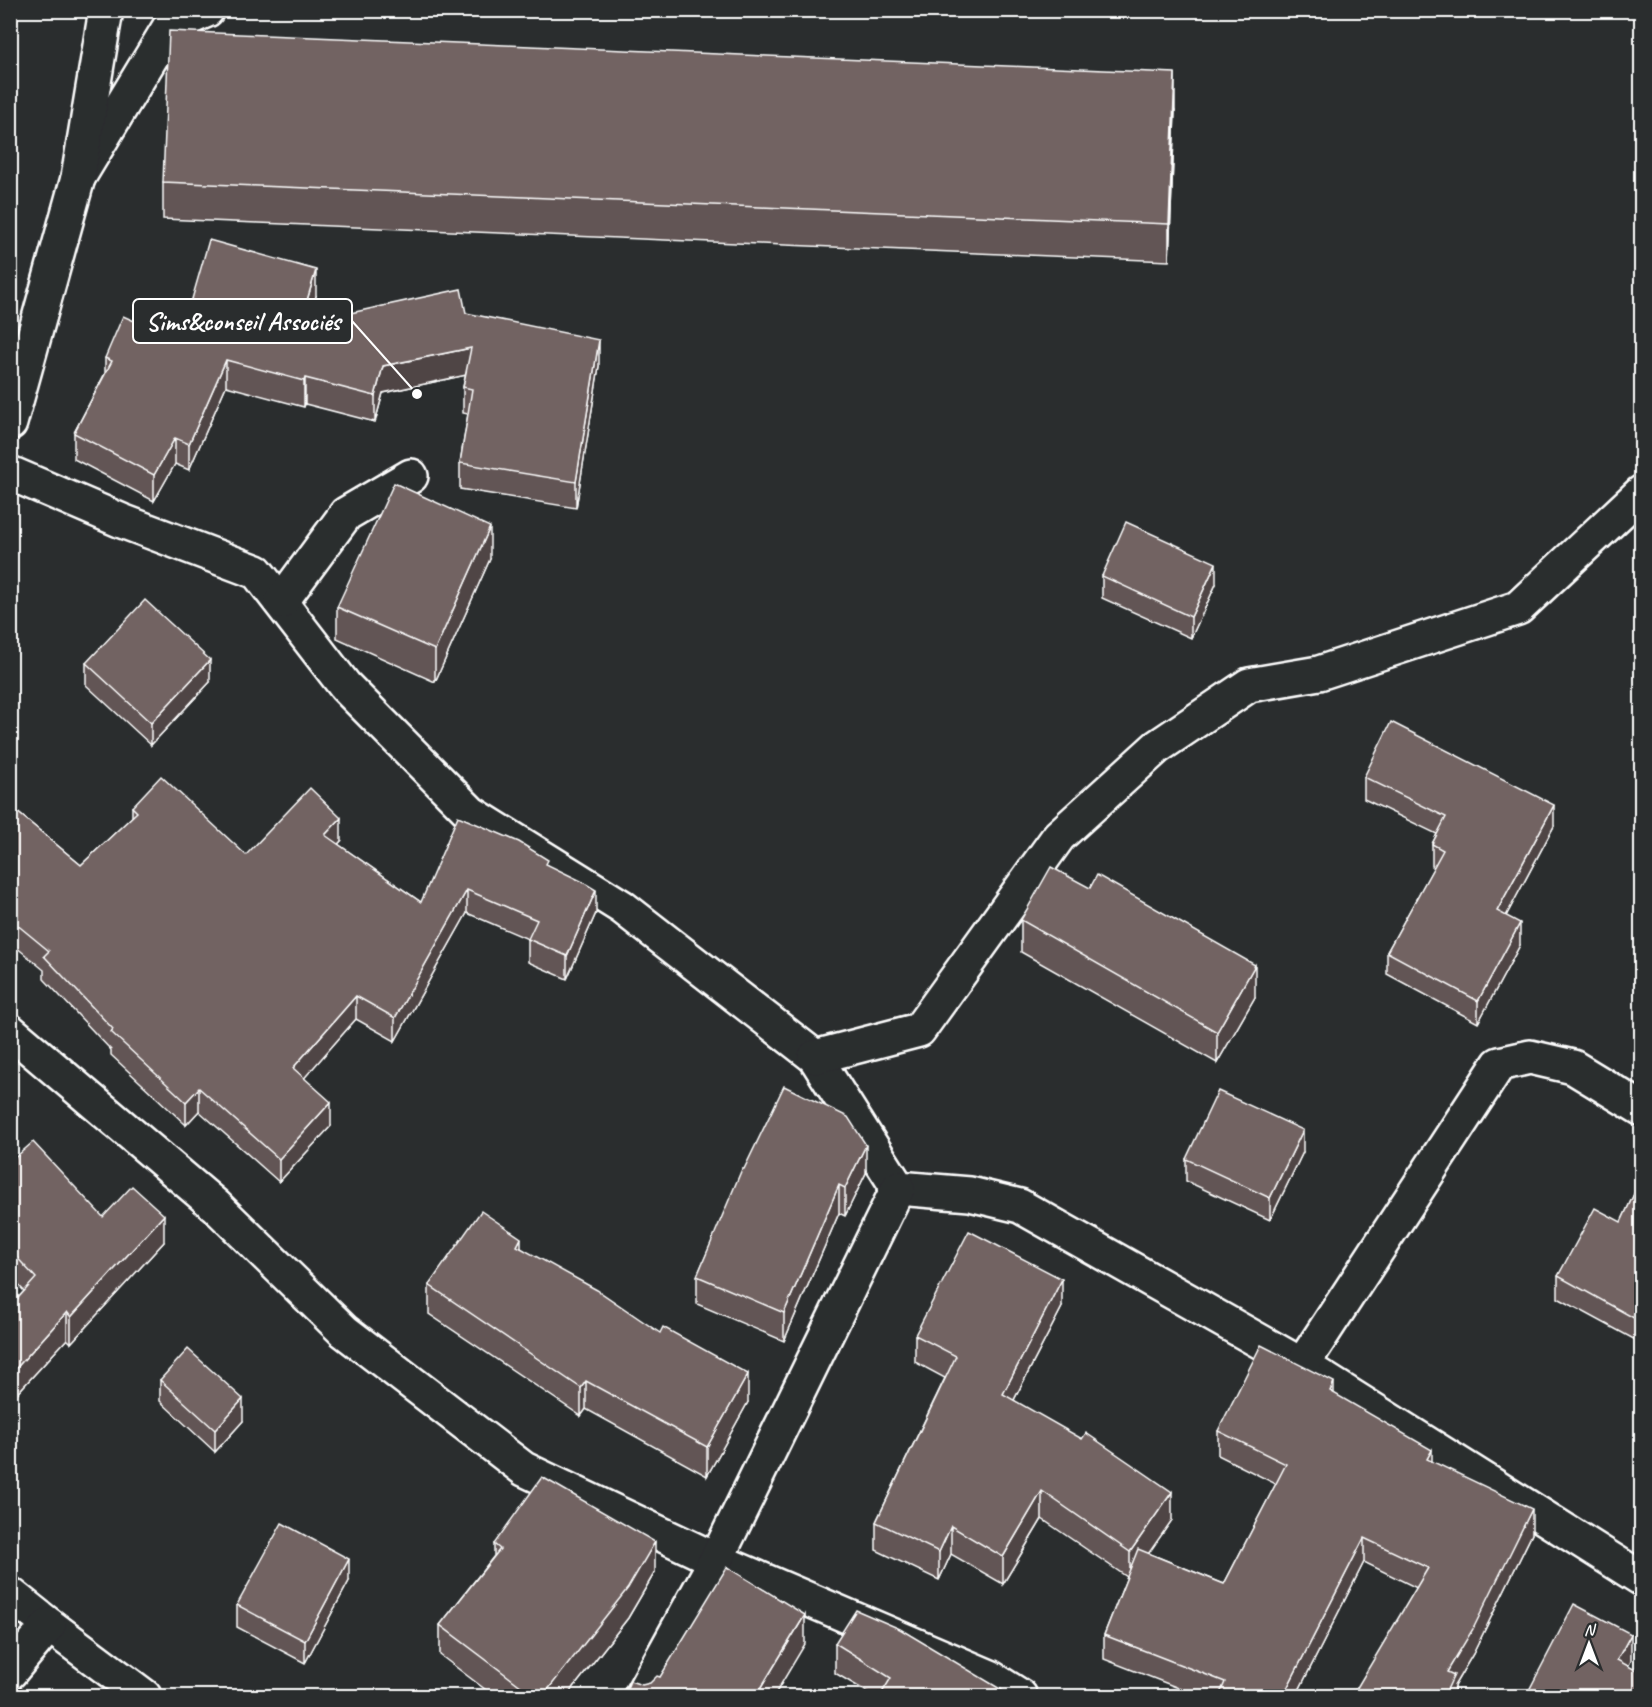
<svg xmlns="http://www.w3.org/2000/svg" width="1652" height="1707" viewBox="0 0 1652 1707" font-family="Caveat,sans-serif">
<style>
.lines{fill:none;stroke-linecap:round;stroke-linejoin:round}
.street-casing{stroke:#fff;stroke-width:38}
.secondary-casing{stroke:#fff;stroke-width:38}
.street{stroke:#2a2d2e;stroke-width:33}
.secondary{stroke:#2a2d2e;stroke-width:33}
.wall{fill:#625554;stroke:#fff;stroke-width:1.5}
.shaded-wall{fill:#504545;stroke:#fff;stroke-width:1.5}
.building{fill:#726362;stroke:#fff;stroke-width:1.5}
.leader{fill:none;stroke:#fff;stroke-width:2}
.callout-dot{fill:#fff;stroke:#2a2d2e;stroke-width:2}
.callout{fill:#2a2d2e;stroke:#fff;stroke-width:2}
.callout-label{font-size:26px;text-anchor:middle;font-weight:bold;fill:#fff}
</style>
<rect width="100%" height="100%" fill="#2a2d2e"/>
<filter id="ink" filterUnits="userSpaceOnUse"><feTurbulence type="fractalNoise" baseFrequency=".0167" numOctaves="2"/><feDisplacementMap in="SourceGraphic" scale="12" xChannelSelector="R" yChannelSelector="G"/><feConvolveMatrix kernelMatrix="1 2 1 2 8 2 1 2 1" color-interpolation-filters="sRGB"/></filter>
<g filter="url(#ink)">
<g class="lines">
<defs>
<g id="street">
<path d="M 78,178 L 170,26 L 207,10"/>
<path d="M 10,473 L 122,521 L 257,572 L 345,686 L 471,813 L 622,907 L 815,1057 L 898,1188 L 970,1194 L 1020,1206 L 1302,1365 L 1642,1579"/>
<path d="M 281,602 L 346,514 L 411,476"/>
<path d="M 10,1031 L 216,1206 L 344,1331 L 524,1469 L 716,1560 L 990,1677 L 1020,1696"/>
<path d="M 815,1057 L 919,1030 L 1059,836 L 1157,747 L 1249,685 L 1319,673 L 1518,608 L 1642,492"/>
<path d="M 1302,1365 L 1499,1064 L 1530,1057 L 1573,1067 L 1642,1109"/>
<path d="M 10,1594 L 49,1625 L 144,1696"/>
<path d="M 10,1672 L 49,1625"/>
<path d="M 641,1696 L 716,1560 L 898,1188"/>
</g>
<path id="secondary" d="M 10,423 L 78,178 L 106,10"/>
</defs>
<use href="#street" class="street-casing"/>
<use href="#secondary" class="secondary-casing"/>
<use href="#street" class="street"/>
<use href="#secondary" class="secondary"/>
</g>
<g class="wall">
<path d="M 1175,110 L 1169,261 L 163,219 L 163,182 Z"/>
<path d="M 316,296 L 308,322 L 466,313 L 599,366 L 576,508 L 460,489 L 460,463 L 468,414 L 463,413 L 463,387 L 466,375 L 383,393 L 375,422 L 305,404 L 304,407 L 226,386 L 189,470 L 175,464 L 154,501 L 74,459 L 74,433 L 105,373 L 105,358 L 180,341 Z"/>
<path d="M 490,559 L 435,682 L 337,638 L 337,607 Z"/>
<path d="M 1102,576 L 1216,584 L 1191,638 L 1102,598 Z"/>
<path d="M 86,663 L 210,682 L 151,745 L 86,685 Z"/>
<path d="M 1364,777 L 1554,826 L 1506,916 L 1520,945 L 1478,1023 L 1387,974 L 1387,952 L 1434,867 L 1432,866 L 1432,844 L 1437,834 L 1364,799 Z"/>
<path d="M 10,806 L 81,865 L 132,817 L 132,807 L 246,855 L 341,841 L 338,844 L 421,902 L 548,865 L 596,913 L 567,979 L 528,962 L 528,939 L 467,913 L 395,1041 L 356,1019 L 304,1078 L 331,1126 L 279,1182 L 199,1111 L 186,1125 L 111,1055 L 111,1050 L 44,979 L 44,970 L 10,942 Z"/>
<path d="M 1021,920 L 1255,997 L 1217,1063 L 1021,952 Z"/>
<path d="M 1303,1152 L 1270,1220 L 1186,1181 L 1186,1159 Z"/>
<path d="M 10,1162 L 103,1217 L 164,1242 L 71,1343 L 67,1339 L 10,1401 L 10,1307 L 24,1291 L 10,1276 Z"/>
<path d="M 744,1169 L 866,1173 L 845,1216 L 839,1213 L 784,1341 L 697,1304 L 697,1276 Z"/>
<path d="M 1641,1179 L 1641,1343 L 1558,1298 L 1558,1276 L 1621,1222 Z"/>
<path d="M 521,1248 L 748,1402 L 707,1476 L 586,1409 L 581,1416 L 429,1314 L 429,1285 Z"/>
<path d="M 1062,1307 L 1014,1400 L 1172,1520 L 1148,1553 L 1224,1584 L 1276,1484 L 1218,1455 L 1218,1431 L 1334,1394 L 1432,1462 L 1532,1534 L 1473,1654 L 1454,1686 L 1454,1696 L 1417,1588 L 1364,1562 L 1296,1696 L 1199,1696 L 1104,1659 L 1104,1635 L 1127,1577 L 1042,1519 L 1003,1584 L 951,1554 L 939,1580 L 876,1550 L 876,1522 L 945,1378 L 915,1362 L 915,1335 Z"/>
<path d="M 160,1380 L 243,1421 L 215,1452 L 160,1401 Z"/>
<path d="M 494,1544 L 655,1572 L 628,1618 L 567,1696 L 494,1696 L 440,1655 L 440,1625 L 494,1556 Z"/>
<path d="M 349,1581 L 305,1663 L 237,1627 L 237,1605 Z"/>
<path d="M 835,1643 L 1012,1696 L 874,1696 L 835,1673 Z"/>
</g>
<g class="shaded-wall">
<path d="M 11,10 L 16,10 L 10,42 Z"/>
<path d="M 1175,73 L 1175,110 L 1169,261 L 1169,224 Z"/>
<path d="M 316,270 L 316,296 L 300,350 L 300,324 Z"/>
<path d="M 599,340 L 599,366 L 576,508 L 576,482 Z"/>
<path d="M 471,348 L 471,374 L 383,393 L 375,422 L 375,396 L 383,366 Z"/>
<path d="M 226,360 L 226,386 L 189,470 L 189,444 Z"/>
<path d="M 305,378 L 305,404 L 304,407 L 304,381 Z"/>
<path d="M 175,438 L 175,464 L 154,501 L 154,475 Z"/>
<path d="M 490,527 L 490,559 L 435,682 L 435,650 Z"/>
<path d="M 1216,563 L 1216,584 L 1191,638 L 1191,617 Z"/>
<path d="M 210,660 L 210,682 L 151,745 L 151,723 Z"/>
<path d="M 1554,805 L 1554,826 L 1497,933 L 1497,911 Z"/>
<path d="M 341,818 L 341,841 L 325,858 L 325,835 Z"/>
<path d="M 467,890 L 467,913 L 395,1041 L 395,1018 Z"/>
<path d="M 596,890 L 596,913 L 567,979 L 567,956 Z"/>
<path d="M 1520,923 L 1520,945 L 1478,1023 L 1478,1001 Z"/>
<path d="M 1255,965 L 1255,997 L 1217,1063 L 1217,1032 Z"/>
<path d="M 356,996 L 356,1019 L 293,1091 L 293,1068 Z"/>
<path d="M 199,1088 L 199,1111 L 186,1125 L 186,1102 Z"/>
<path d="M 331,1102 L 331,1126 L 279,1182 L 279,1159 Z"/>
<path d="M 1303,1130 L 1303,1152 L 1270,1220 L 1270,1198 Z"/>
<path d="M 866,1145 L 866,1173 L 845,1216 L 845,1188 Z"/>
<path d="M 839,1185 L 839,1213 L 784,1341 L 784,1313 Z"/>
<path d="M 164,1215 L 164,1242 L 71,1343 L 71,1317 Z"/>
<path d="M 521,1238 L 521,1267 L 517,1246 Z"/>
<path d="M 1062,1279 L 1062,1307 L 1003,1421 L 1003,1394 Z"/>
<path d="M 67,1312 L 67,1339 L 10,1401 L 10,1375 Z"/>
<path d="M 748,1374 L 748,1402 L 707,1476 L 707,1447 Z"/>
<path d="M 586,1381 L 586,1409 L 581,1416 L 581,1388 Z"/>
<path d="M 1334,1382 L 1334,1407 L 1330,1391 Z"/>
<path d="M 243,1399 L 243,1421 L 215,1452 L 215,1430 Z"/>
<path d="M 1432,1450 L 1432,1475 L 1427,1459 Z"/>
<path d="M 1042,1491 L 1042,1519 L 1003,1584 L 1003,1557 Z"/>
<path d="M 1172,1492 L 1172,1520 L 1130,1580 L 1130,1552 Z"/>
<path d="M 1532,1509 L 1532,1534 L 1473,1654 L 1454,1686 L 1454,1696 L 1444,1696 L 1447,1672 Z"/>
<path d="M 951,1526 L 951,1554 L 939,1580 L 939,1552 Z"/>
<path d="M 1364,1538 L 1364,1562 L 1296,1696 L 1283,1696 Z"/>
<path d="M 655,1542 L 655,1572 L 628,1618 L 567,1696 L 543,1696 Z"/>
<path d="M 349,1559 L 349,1581 L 305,1663 L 305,1641 Z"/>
<path d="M 805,1615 L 805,1644 L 774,1696 L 756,1696 Z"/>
<path d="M 1631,1634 L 1631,1661 L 1617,1688 L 1617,1660 Z"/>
</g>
<g class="building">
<path d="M 169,31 L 1175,73 L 1169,224 L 163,182 Z"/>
<path d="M 209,240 L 316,270 L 300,324 L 461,289 L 466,313 L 599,340 L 576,482 L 460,463 L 472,389 L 463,387 L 471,348 L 383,366 L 375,396 L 305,378 L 304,381 L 226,360 L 189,444 L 175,438 L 154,475 L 74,433 L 112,361 L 105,358 L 123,316 L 180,341 Z"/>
<path d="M 394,483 L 490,527 L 435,650 L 337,607 Z"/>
<path d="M 1126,522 L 1216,563 L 1191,617 L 1102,576 Z"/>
<path d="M 145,600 L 210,660 L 151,723 L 86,663 Z"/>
<path d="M 1391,722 L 1554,805 L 1497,911 L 1520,923 L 1478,1001 L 1387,952 L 1443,850 L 1432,844 L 1446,817 L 1364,777 Z"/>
<path d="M 161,776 L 246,855 L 310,788 L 341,818 L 325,835 L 421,902 L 458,816 L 519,842 L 548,860 L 546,864 L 581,881 L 596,890 L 567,956 L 528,939 L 537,920 L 467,890 L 395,1018 L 356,996 L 293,1068 L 331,1102 L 279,1159 L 199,1088 L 186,1102 L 111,1032 L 113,1029 L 44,956 L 49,951 L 10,919 L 10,806 L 81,865 L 137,812 L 132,807 Z"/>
<path d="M 1051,867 L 1090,888 L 1097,875 L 1255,965 L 1217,1032 L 1021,920 Z"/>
<path d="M 784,1086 L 848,1117 L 866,1145 L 845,1188 L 839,1185 L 784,1313 L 697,1276 L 742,1169 L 744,1169 Z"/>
<path d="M 1218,1091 L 1303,1130 L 1270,1198 L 1186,1159 Z"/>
<path d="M 33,1142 L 103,1217 L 132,1186 L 164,1215 L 71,1317 L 67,1312 L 10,1375 L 10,1307 L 36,1278 L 10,1250 L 10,1162 Z"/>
<path d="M 1641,1179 L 1641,1322 L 1558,1276 L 1595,1208 L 1621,1222 Z"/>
<path d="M 481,1211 L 521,1238 L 517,1246 L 597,1290 L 660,1333 L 663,1327 L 748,1374 L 707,1447 L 586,1381 L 581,1388 L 429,1285 Z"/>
<path d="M 969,1231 L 1062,1279 L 1003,1394 L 1082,1439 L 1086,1433 L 1172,1492 L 1130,1552 L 1042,1491 L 1003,1557 L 951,1526 L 939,1552 L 876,1522 L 956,1356 L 915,1335 Z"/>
<path d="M 1261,1345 L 1334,1382 L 1330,1391 L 1432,1450 L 1427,1459 L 1532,1509 L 1473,1629 L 1447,1672 L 1454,1675 L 1444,1696 L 1352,1696 L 1428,1568 L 1364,1538 L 1283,1696 L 1219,1696 L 1225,1682 L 1104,1635 L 1138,1549 L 1224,1584 L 1286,1464 L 1218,1431 Z"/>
<path d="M 188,1349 L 243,1399 L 215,1430 L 160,1380 Z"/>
<path d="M 542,1477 L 655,1542 L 628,1588 L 543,1696 L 534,1696 L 440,1625 L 500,1549 L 494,1544 Z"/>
<path d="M 282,1523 L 349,1559 L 305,1641 L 237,1605 Z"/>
<path d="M 727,1567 L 805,1615 L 756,1696 L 624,1696 L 630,1681 L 642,1685 L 650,1683 L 657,1676 L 660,1677 Z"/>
<path d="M 1574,1604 L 1631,1634 L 1617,1660 L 1641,1673 L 1641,1696 L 1526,1696 Z"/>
<path d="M 856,1610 L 900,1629 L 1012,1696 L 880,1696 L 891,1678 L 835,1643 Z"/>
</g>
</g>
<path class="leader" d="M417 394L352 321"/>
<circle class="callout-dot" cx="417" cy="394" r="6"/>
<rect class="callout" x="133" y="299" width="219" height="44" rx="6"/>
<g class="callout-label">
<text x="243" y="330">Sims&amp;conseil Associés</text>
</g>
<rect width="1652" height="1707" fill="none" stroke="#2a2d2e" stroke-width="36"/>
<rect x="18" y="18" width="1616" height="1671" fill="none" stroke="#fff" stroke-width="2" filter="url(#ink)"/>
<g transform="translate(1589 1644)" stroke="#2a2d2e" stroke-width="4.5" paint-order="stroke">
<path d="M0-4.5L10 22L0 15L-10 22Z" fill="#ffffff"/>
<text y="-9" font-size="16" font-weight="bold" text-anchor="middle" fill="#ffffff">N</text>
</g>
</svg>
